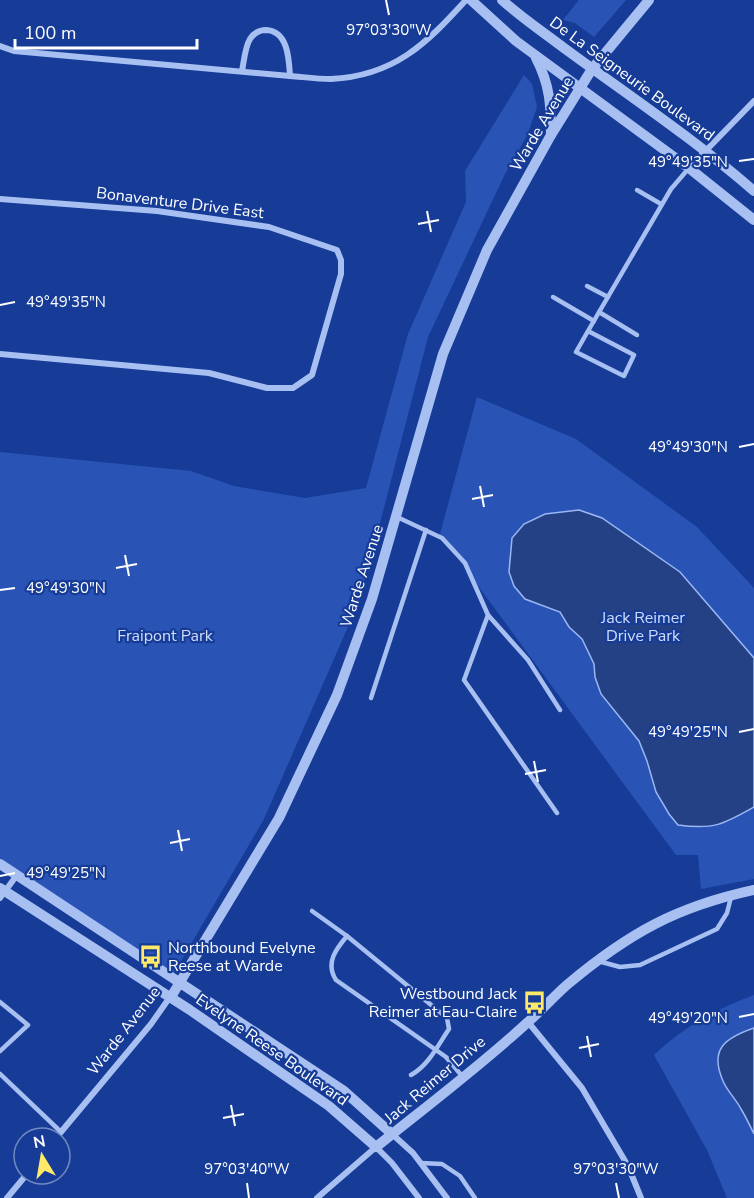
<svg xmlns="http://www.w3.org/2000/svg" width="754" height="1198" viewBox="0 0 754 1198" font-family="'Nunito Sans',sans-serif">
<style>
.green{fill:#2954b6}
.water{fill:#254186;stroke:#9ab7f4;stroke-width:1.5}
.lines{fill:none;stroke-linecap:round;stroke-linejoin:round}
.service{stroke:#a8bff2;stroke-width:4.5}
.minor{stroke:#a8bff2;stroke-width:6}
.tertiary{stroke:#a8bff2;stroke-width:10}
.ticks{fill:none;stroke:#fff;stroke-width:2}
.labels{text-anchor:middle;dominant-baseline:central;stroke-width:4.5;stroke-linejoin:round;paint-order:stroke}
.street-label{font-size:16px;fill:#fff;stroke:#163c97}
.park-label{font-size:16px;fill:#cfddfc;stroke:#163c97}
.poi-label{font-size:16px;fill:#fff;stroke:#163c97;text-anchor:start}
.ticks-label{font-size:15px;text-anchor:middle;fill:#fff;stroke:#163c97;stroke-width:4.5;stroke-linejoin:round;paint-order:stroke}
</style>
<rect width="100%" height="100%" fill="#163c97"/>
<g class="green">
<path d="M 579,0 L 626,0 L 594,37 L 575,23 L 563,20 Z"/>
<path d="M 524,75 L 532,84 L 537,107 L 527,136 L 505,174 L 428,337 L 361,597 L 264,819 L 170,980 L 0,861 L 0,452 L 191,471 L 234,486 L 305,498 L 366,488 L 408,334 L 466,202 L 465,171 Z"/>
<path d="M 477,397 L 576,439 L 697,527 L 754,588 L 754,879 L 701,889 L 698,855 L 676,855 L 440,534 Z"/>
<path d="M 754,995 L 754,1198 L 727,1198 L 707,1150 L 654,1055 C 682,1028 718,1008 754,995 Z"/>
</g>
<g class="water">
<path d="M 579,510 L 602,518 L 680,572 L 754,658 L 754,807 C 724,824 714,830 678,825 L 669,814 L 656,792 L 647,761 L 639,741 L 601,694 L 595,677 L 594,664 L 582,639 L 569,627 L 560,612 L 525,599 L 514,586 L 509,572 L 512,538 L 524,524 L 545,514 Z"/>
<path d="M 754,1028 L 754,1134 C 750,1126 746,1117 741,1109 C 736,1099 727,1091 723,1081 C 709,1049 725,1038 754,1028 Z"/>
</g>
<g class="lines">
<g class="service">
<path d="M 637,190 L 661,204"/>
<path d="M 587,286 L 608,297"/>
<path d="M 553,297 L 594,321"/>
<path d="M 599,312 L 637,335"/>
<path d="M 588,331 L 634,355 L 624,376 L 576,352 L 588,331 L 671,189 L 689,168"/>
<path d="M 397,517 L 442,538 L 465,563 L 488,615 L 464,680 L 557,813"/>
<path d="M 488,615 L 528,660 L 560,710"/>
<path d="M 371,698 L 426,530"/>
<path d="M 312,911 L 347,936"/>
<path d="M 598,961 L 620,967 L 640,965 L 717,929 L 727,913 L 731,897"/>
<path d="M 0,1002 L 28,1025 L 0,1051"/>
<path d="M 0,1074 L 61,1132"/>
<path d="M 411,1075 C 429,1065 438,1045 449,1029 L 447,1018 L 347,936 C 336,949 325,963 336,980 L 446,1057 L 462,1076"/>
<path d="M 421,1163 L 442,1164 L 460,1176 L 475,1198"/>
</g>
<g class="minor">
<path d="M 0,46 L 14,51 L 290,76 C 303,77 317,79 331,79 C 394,76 426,44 466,0"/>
<path d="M 242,71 C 244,61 245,47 250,39 C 254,33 259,30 266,30 C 288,31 289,59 290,76"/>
<path d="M 689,168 L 754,101"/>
<path d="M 0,199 L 157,211 L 269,227 L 337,250 L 341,260 L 341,274 L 312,375 L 293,388 L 267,388 L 209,373 L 0,354"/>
<path d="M 0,898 L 17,875"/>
<path d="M 528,1022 L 582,1088 L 628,1166 L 641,1198"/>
<path d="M 392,1134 L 413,1153 L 447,1198"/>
<path d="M 56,1138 L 151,1024 L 170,997"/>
<path d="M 7,1198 L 27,1174"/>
<path d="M 317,1198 L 376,1147 L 392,1163 L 419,1198"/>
</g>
<g class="tertiary">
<path d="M 471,0 L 516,41 L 689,168 L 754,220"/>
<path d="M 502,0 C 522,18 543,32 564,48 C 628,95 694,139 754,191"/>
<path d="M 536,58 C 550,85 551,105 551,135"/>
<path d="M 0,864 L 344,1091 L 392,1134"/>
<path d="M 0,888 L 190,1010 L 329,1106 L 376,1147 C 427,1106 480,1066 528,1022 C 542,1010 554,996 568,984 C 629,933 676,907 754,890"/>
<path d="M 171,997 L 279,818 L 337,695 L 372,599 L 443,354 L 487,250 L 551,135 L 592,69 L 649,0"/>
</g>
</g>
<path class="ticks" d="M 386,0 L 389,15M 739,161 L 754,159M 427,211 L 431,232M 418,224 L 439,220M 0,305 L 15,302M 739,447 L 754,444M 480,486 L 484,507M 472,499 L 493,495M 125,555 L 129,576M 116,568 L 137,564M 0,590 L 15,588M 739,732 L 754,729M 534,761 L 538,782M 525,774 L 546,770M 178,830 L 182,851M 170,843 L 190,839M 0,876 L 15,873M 739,1017 L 754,1014M 587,1036 L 591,1057M 579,1048 L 599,1044M 231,1105 L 235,1126M 223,1118 L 244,1114M 247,1183 L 249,1198M 616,1183 L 619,1198"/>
<defs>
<symbol id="bus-bare" viewBox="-9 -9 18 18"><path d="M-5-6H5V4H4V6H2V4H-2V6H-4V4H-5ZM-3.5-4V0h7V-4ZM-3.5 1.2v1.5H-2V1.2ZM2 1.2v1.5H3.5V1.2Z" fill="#ffe969" stroke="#163c97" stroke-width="2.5" paint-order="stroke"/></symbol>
</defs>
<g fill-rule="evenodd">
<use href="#bus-bare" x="134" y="940" width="33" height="33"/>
<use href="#bus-bare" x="518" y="986" width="33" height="33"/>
</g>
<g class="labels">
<g class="street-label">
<text transform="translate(632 79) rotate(36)">De La Seigneurie Boulevard</text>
<text transform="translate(542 124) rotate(-59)">Warde Avenue</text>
<text transform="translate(180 203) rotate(7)">Bonaventure Drive East</text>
<text transform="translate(362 576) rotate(-72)">Warde Avenue</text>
<text transform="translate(124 1031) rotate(-52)">Warde Avenue</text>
<text transform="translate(272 1050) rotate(35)">Evelyne Reese Boulevard</text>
<text transform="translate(435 1080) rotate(-40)">Jack Reimer Drive</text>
</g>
<g class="park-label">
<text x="643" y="618">Jack Reimer<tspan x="643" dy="18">Drive Park</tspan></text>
<text x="165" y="636">Fraipont Park</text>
</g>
<g class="poi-label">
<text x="168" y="948">Northbound Evelyne<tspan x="168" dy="18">Reese at Warde</tspan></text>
<text x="517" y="994" text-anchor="end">Westbound Jack<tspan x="517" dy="18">Reimer at Eau-Claire</tspan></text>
</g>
</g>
<g class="ticks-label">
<text x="389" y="35">97°03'30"W</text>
<text x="688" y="167">49°49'35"N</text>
<text x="66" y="307">49°49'35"N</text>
<text x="688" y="452">49°49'30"N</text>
<text x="66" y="593">49°49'30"N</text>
<text x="688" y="737">49°49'25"N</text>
<text x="66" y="878">49°49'25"N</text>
<text x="688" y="1023">49°49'20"N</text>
<text x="247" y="1174">97°03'40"W</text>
<text x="616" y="1174">97°03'30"W</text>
</g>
<g transform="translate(42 1156) rotate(349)"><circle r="28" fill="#163c97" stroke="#738ac1" stroke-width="1.5"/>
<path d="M0-4.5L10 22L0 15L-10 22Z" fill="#ffe969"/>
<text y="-9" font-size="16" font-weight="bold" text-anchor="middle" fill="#ffffff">N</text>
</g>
<path d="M15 39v9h182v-9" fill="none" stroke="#ffffff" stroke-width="3"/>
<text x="24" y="39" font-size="18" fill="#ffffff" stroke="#163c97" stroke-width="4.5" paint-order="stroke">100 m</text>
</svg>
